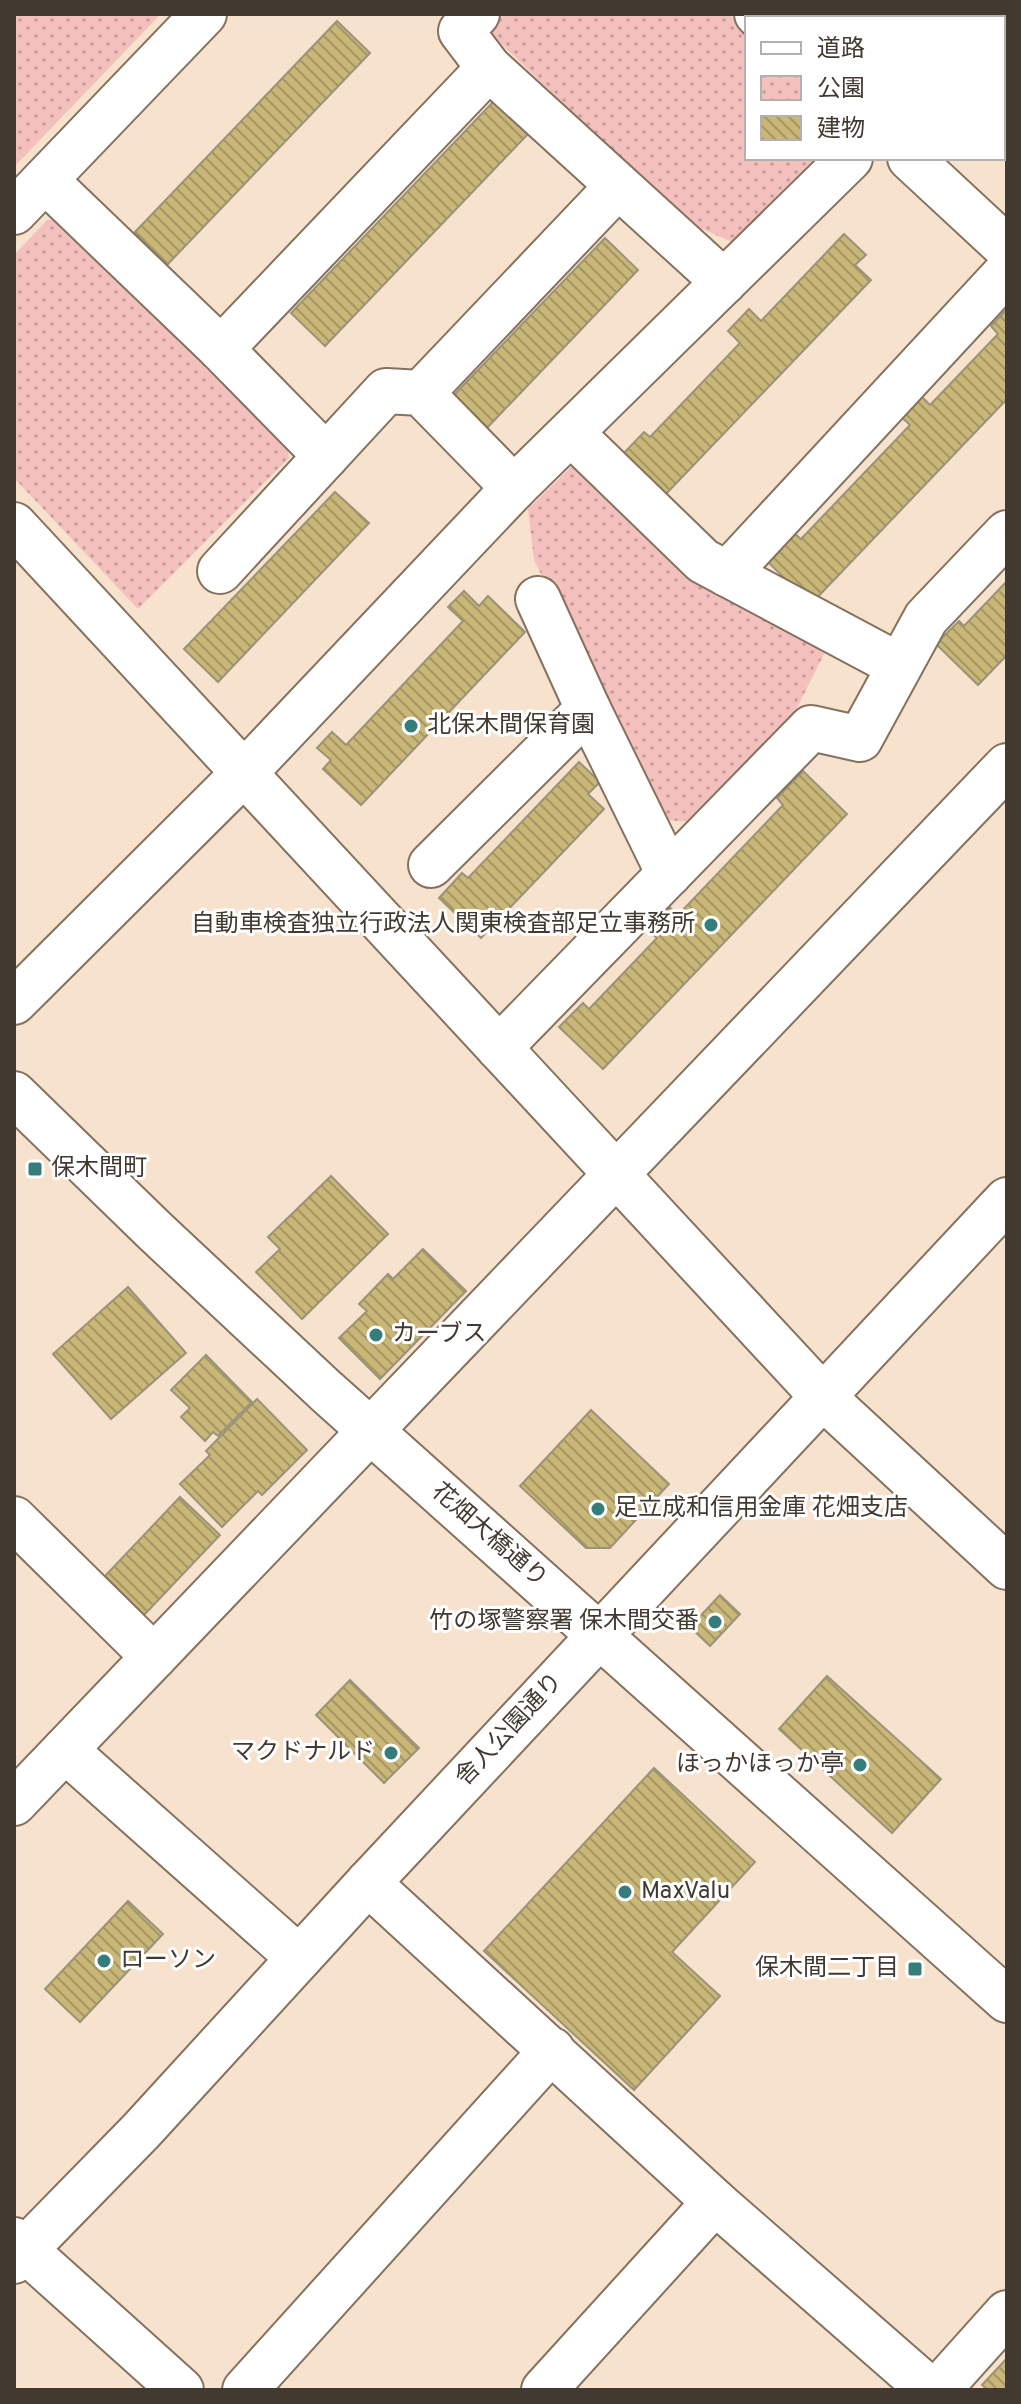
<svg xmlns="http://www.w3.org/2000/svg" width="1021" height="2404" viewBox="0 0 1021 2404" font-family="Overpass,'Noto Sans JP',sans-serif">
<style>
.park{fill:url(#park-dots)}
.building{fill:url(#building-back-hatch);stroke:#9a937a;stroke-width:2}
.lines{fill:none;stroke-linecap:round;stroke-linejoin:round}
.minor-casing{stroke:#84725e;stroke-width:48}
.minor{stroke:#fff;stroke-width:44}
.poi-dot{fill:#347d7b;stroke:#fff;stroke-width:3}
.labels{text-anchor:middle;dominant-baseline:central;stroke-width:6;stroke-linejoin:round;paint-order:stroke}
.poi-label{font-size:24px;fill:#423a31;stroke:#fff;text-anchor:start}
.street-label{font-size:24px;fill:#423a31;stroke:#fff}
</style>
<defs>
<pattern id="park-dots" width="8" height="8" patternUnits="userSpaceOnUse" patternTransform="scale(2)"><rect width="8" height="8" fill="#f3c0be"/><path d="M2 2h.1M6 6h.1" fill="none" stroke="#c69d9b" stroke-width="1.8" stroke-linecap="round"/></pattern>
<pattern id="building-back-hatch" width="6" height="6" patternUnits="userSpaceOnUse" patternTransform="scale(2)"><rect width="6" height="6" fill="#c9b778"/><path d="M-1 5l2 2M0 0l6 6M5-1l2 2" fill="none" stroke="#a59663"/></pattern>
</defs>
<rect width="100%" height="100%" fill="#f7e3cd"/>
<g class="park">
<path d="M 14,14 L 156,14 L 158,17 L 14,167 Z"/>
<path d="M 492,14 L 729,14 L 747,31 L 747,158 L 821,158 L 732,242 L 686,222 L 490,33 L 488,18 Z"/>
<path d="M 60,219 L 285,435 L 289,458 L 138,609 L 14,478 L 14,255 L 47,220 Z"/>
<path d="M 575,463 L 829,644 L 796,710 L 695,822 L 664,820 L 534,560 L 528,509 Z"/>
</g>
<g class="building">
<path d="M 819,14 L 880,14 L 877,18 L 823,18 Z"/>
<path d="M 337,21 L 370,53 L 167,265 L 134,233 Z"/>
<path d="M 1007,63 L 1007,138 L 1003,142 L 1003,67 Z"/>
<path d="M 494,101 L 528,134 L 325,346 L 291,313 Z"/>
<path d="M 844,234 L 866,255 L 855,265 L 871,280 L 663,497 L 621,456 L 644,432 L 650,437 L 740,343 L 728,331 L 749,309 L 761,321 Z"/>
<path d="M 605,238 L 638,270 L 485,430 L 451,398 Z"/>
<path d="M 1007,309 L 1007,399 L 811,604 L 767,561 L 794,533 L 801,539 L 910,425 L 898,414 L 918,393 L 930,405 L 998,334 L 991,326 Z"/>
<path d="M 335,492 L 369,523 L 218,682 L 184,649 Z"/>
<path d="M 1007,581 L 1007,655 L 978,685 L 936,644 L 959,621 L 964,626 Z"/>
<path d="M 464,591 L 479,606 L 488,596 L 525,632 L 361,805 L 323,769 L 331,760 L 317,748 L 332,732 L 346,745 L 463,621 L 448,607 Z"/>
<path d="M 579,762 L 600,782 L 588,794 L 604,809 L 481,938 L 439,898 L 462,873 L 468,878 Z"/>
<path d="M 803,771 L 847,814 L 603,1069 L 559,1027 L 583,1003 L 589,1009 L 657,938 L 644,927 L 666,904 L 678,915 L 783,805 L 777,798 Z"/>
<path d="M 331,1176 L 388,1234 L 302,1319 L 256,1272 L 280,1249 L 268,1237 Z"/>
<path d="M 423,1249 L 466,1291 L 380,1379 L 339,1338 L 367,1311 L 359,1304 L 388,1274 L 393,1279 Z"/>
<path d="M 128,1287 L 186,1353 L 111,1419 L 53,1354 Z"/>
<path d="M 206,1355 L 252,1402 L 218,1436 L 213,1432 L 205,1441 L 181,1417 L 190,1408 L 171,1390 Z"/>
<path d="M 257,1399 L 307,1450 L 262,1495 L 258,1491 L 222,1527 L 180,1484 L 210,1455 L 206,1451 Z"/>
<path d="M 591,1410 L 669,1484 L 610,1548 L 586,1548 L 520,1486 Z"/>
<path d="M 180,1497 L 220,1535 L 144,1615 L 105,1576 Z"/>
<path d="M 720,1595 L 740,1614 L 710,1646 L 690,1627 Z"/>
<path d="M 827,1676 L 941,1779 L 892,1833 L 779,1729 Z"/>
<path d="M 350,1680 L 419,1748 L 384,1783 L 316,1715 Z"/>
<path d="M 654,1768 L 755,1862 L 672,1952 L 720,1996 L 634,2090 L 484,1951 Z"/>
<path d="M 128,1901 L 163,1934 L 80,2022 L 45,1989 Z"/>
<path d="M 1007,2358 L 1007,2390 L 988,2390 L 982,2385 Z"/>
</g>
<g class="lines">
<defs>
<g id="minor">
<path d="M 477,14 L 461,31 L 489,68 L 724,282"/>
<path d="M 757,14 L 761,18"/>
<path d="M 985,18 L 989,14"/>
<path d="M 910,158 L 1007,248"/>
<path d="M 45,180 L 221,349 L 326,456"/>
<path d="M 14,212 L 204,14"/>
<path d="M 221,349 L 489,68"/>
<path d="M 421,393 L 618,186"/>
<path d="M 571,433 L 703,561 L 898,665"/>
<path d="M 14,525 L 823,1397 L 1007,1567"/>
<path d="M 220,571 L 386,391 L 421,393 L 514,488"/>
<path d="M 727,574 L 1007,272"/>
<path d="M 538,599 L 588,709 L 669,874"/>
<path d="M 431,865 L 588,709"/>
<path d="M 14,1002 L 245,772 L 514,488 L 850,158"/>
<path d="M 499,1048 L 811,728 L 860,739 L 926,618 L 1007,533"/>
<path d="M 14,1094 L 156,1232 L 326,1391 L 1007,2000"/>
<path d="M 14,1519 L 154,1657"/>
<path d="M 65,1750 L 299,1958"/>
<path d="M 14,1803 C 346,1458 675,1111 1007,766"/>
<path d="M 368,1883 L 715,2202 L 930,2390"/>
<path d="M 14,2240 L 181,2390"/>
<path d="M 14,2261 L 141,2131 L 368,1883 L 1007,1200"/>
<path d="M 245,2390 L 552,2050"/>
<path d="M 544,2390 L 715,2202"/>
<path d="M 938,2390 L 1007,2313"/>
</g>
</defs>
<use href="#minor" class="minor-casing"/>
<use href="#minor" class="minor"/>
</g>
<g class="poi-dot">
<circle cx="411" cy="726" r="8"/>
<circle cx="711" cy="925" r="8"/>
<rect x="27" y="1161" width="16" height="16" rx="4"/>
<circle cx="376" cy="1335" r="8"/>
<circle cx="598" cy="1509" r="8"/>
<circle cx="715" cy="1622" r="8"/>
<circle cx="391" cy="1753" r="8"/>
<circle cx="860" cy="1765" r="8"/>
<circle cx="625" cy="1892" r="8"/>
<circle cx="104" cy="1961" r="8"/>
<rect x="907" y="1961" width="16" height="16" rx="4"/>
</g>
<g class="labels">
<g class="poi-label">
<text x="427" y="726">北保木間保育園</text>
<text x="695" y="925" text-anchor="end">自動車検査独立行政法人関東検査部足立事務所</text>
<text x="51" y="1169">保木間町</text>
<text x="392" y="1335">カーブス</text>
<text x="614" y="1509">足立成和信用金庫 花畑支店</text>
<text x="699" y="1622" text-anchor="end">竹の塚警察署 保木間交番</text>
<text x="375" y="1753" text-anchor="end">マクドナルド</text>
<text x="844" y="1765" text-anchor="end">ほっかほっか亭</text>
<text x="641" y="1892">MaxValu</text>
<text x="120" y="1961">ローソン</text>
<text x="899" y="1969" text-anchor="end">保木間二丁目</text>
</g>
<g class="street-label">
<text transform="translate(489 1536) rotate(41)">花畑大橋通り</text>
<text transform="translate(510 1730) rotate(-47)">舎人公園通り</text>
</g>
</g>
<rect width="1021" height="2404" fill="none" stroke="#423a31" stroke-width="32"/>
<rect x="745" y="16" width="260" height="144" fill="#ffffff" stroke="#b3b0ad" stroke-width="2"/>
<rect x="761" y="42" width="40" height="12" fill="#ffffff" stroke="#b3b0ad" stroke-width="2"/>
<text x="817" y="56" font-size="24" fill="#423a31">道路</text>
<rect x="761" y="76" width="40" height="24" fill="url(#park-dots)" stroke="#b3b0ad" stroke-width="2"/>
<text x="817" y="96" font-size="24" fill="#423a31">公園</text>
<rect x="761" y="116" width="40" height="24" fill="url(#building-back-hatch)" stroke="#b3b0ad" stroke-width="2"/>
<text x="817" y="136" font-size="24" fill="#423a31">建物</text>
</svg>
